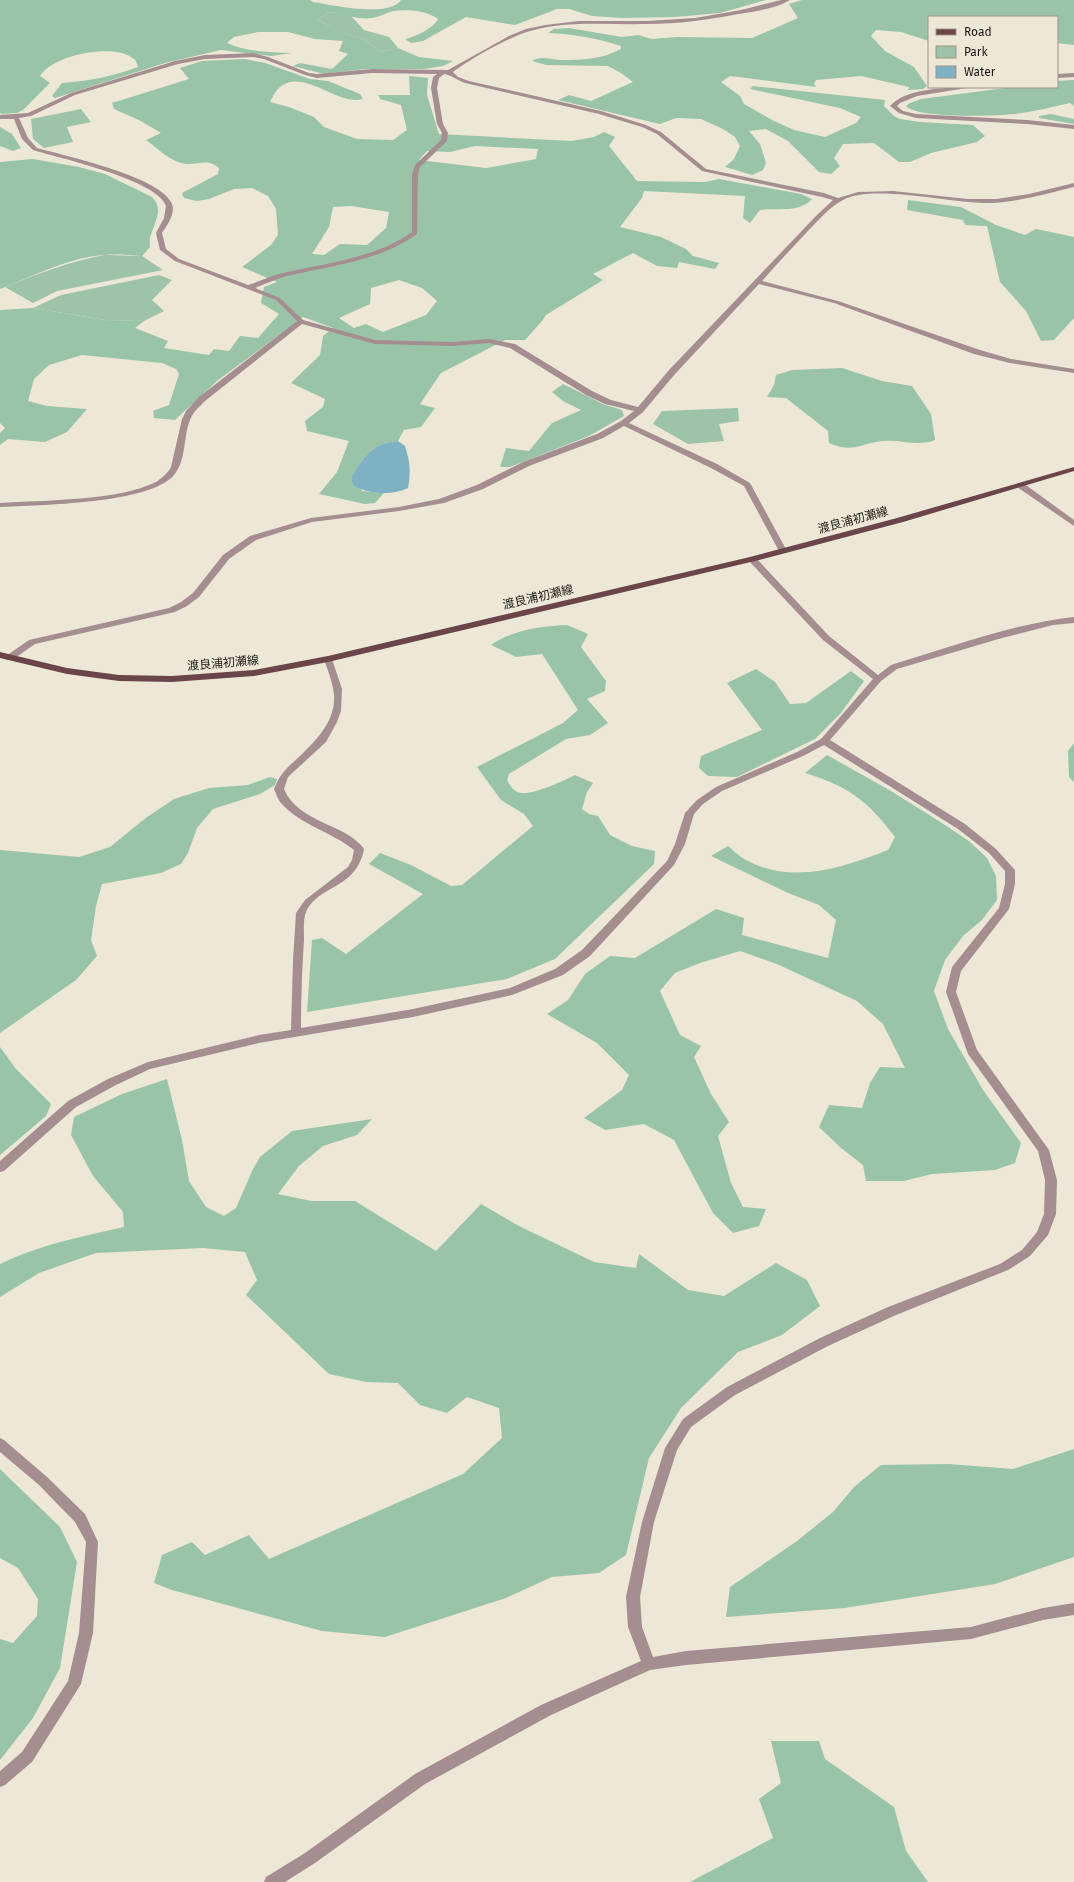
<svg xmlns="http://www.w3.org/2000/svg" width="1074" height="1882" viewBox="0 0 1074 1882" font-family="'Fira Sans','Noto Sans JP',sans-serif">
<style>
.green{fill:#9dc3a9}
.forest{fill:#9ac4a8;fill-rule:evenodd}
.water{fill:#7eb2c2}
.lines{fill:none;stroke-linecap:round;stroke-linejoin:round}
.minor{fill:#a48e90;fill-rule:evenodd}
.major{fill:#6a4549;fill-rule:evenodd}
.labels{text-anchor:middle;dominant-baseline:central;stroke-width:3.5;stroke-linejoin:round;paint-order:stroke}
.street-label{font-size:12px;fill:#1b1914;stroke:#ede7d7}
</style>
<rect width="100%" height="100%" fill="#ede7d7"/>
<g class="green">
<path d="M 329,12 L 351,16 L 364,30 L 389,37 L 398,48 L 381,52 L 365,40 L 336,31 L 331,26 L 317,20 Z"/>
<path d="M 81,109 L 91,122 L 67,127 L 73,142 L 44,148 L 33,139 L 31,119 Z"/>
<path d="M 105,255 L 142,256 L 163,270 L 57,291 L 33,303 L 5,287 C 38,274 70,261 105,255 Z"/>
<path d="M 159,275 L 172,280 L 152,300 L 164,311 L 144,321 L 105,320 L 33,308 L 61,295 Z"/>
<path d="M 738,408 L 739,421 L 719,424 L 724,441 L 688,444 L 653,424 L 662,411 Z"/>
</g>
<g class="forest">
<path d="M 0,0 L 310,0 L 313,2 C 332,5 389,18 401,0 L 766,0 L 720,13 L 675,17 L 622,18 L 592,16 L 569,9 L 557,9 L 515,25 L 466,17 L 423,41 L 411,43 L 405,39 C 415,37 434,28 438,19 C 427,10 407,9 393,11 C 386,13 379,17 372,18 C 359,20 342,14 329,12 L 317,20 L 331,26 L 337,31 L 365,40 L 381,52 L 398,48 L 419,57 L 453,61 L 443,66 L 424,69 L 365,69 L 324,74 L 293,66 L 300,63 L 332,69 L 348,54 L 339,51 L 343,41 L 315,39 L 288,32 L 258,32 L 234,37 L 227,43 C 247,52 270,52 292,53 L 271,56 L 221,50 L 165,63 L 55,98 L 52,96 L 62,83 C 89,81 114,76 138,67 C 137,64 136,60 134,59 C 115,42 52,55 40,76 L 50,83 L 23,110 L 17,113 L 2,114 L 0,113 Z"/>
<path d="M 802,0 L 1074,0 L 1074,45 L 1057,43 L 1057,17 L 929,17 L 929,41 L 901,32 L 876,30 L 871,36 L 885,51 L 914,67 L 927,86 L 923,89 L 908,90 L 909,87 L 861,76 L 816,80 L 814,84 L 816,87 L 730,76 L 721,82 L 740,96 L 744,104 L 774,121 L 794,130 L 825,137 L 856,123 L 861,117 L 840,108 L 750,89 L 753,86 L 885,100 L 884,106 L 894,116 L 900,119 L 920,122 L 973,125 L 985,136 L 977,142 L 931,153 L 910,162 L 899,162 L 874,143 L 843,144 L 834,158 L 840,166 L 831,174 L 819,172 L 788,141 L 766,129 L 749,131 L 760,144 L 766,163 L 763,170 L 752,175 L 725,167 L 734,159 L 740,146 L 735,137 L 723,129 L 701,119 L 676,118 L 660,124 L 558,100 L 569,95 L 591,101 L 633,82 L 621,73 L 608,66 L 546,65 L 532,61 C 541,55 552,60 562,60 C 582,60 603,59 621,49 L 621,46 C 597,38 573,34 548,33 L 554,29 L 569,28 L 622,37 L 638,35 L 652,39 L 677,37 L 752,38 L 798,18 L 789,4 Z"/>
<path d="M 245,59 L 265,63 L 310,79 L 328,81 L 360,94 L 363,99 C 338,107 301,65 278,89 C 275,92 272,98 270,102 L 289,107 L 314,117 L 324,127 L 357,139 L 393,140 L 407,130 L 401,105 L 380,99 L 378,95 L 410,95 L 409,76 L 428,78 L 427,95 L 439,134 L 572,141 L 594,137 L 604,132 L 615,137 L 609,146 L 637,181 L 705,182 L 719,179 L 801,194 L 812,199 C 798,214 777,207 760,210 L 750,223 L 743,218 L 745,196 L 644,191 L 642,198 L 620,227 L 661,237 L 686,249 L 693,256 L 719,263 L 715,269 L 679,262 L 677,268 L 657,266 L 633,253 L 593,274 L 603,280 L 546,315 L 542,321 L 525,340 L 505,340 L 441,373 L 420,404 L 435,408 L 421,427 L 404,430 L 398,441 C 372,443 363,457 351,478 L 362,491 L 384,493 L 375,503 L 365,504 L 319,494 L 337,472 L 349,441 L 307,431 L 305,421 L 323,407 L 325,399 L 291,383 L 320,355 L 323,336 L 333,328 L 303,317 L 217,381 L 175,420 L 154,418 L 153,411 L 169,405 L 179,374 L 176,369 L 162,363 L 82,355 L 49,365 L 34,379 L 28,401 L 47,406 L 87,409 L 67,432 L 45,442 L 8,439 L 0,445 L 0,433 L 5,428 L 0,423 L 0,310 L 33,308 L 105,320 L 144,321 L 135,328 L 168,341 L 164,348 L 209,355 L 214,349 L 229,351 L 240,336 L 258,338 L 279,314 L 261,303 L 264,287 L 277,282 L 242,267 L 271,245 L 278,235 L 276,209 L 268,196 L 252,188 L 234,189 L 209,199 L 197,201 L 184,198 L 182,193 L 218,174 L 219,168 C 206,158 200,165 186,164 C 171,162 158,149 146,140 L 161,133 L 139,120 L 114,109 L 112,103 L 189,79 L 180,68 L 202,61 ZM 475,146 L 538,149 L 536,159 L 486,168 L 419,160 L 427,151 L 450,152 ZM 351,206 L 389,212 L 386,228 L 367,245 L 340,244 L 324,255 L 312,254 L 329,227 L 333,207 ZM 399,280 L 422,288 L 437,301 L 426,315 L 383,332 L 366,324 L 354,328 L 339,318 L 370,304 L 371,288 Z"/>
<path d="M 1074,80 L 1074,106 L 1070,103 C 1052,107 1033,112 1015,114 C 997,116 918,119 906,106 L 910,103 L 921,99 L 1013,87 L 1057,87 L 1057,81 Z"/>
<path d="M 1051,114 L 1074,119 L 1074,124 L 1039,118 L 1039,116 Z"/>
<path d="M 0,127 L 12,134 L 21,148 L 13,151 L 0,146 Z"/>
<path d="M 33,159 L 79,167 L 105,174 L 152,197 C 164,209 155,221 151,235 C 149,238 150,243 150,247 L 142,256 C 130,255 118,254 105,255 C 69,257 34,276 0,289 L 0,162 Z"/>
<path d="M 908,200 L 961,207 L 996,225 L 1025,235 L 1036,229 L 1074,237 L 1074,318 L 1054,340 L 1041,341 L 1026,311 L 1000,282 L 987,226 L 965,225 L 963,220 L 907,210 Z"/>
<path d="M 842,368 L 882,381 L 912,386 L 931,414 L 935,440 C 918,447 901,439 883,441 C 859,443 855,454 829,443 L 828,431 L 786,398 L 767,397 L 774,385 L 776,375 L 792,370 Z"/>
<path d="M 563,384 L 603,404 L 622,410 L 624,416 L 589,436 L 510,467 L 500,467 L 506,448 L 529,451 L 552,423 L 581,410 L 563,401 L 552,392 Z"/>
<path d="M 567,625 L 588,634 L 581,647 L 606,681 L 605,691 L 587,699 L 608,723 L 590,735 L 566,739 L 509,774 L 507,780 C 510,786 515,793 522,793 C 536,794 563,781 575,775 L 593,783 L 587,792 L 582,809 L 589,814 L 598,816 L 610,835 L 632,846 L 655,851 L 654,864 L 555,959 L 507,979 L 307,1012 L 312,940 L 322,938 L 346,954 L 423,894 L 369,864 L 380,853 L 411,865 L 451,886 L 462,885 L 533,826 L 524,814 L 501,800 L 477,767 L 563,723 L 578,710 L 542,654 L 516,657 L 491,645 C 512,630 542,626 567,625 Z"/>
<path d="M 756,669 L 775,682 L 790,704 L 806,703 L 851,671 L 864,681 L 841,713 L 815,739 L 737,777 L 708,776 L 699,768 L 701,756 L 762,730 L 727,683 Z"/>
<path d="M 1074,743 L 1074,782 L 1069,777 L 1068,751 Z"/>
<path d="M 827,755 L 891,791 L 942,823 L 969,841 L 987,858 L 996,876 L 997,900 L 982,920 L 963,936 L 945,960 L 934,991 L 948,1029 L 983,1090 L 1021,1143 L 1015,1163 L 995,1170 L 932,1174 L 904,1181 L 866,1181 L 863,1165 L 841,1148 L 819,1127 L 829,1105 L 862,1108 L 870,1083 L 880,1067 L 905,1068 L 883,1024 L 857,1001 L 777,964 L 740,951 L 700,963 L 675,973 L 660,991 L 680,1035 L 701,1046 L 694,1057 L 711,1094 L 729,1122 L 718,1136 L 731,1183 L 743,1207 L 766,1209 L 759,1226 L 733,1233 L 713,1213 L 674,1140 L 644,1124 L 605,1130 L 584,1118 L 622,1090 L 629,1075 L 597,1043 L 547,1014 L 568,1000 L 585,974 L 610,956 L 635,958 L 716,909 L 744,918 L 742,935 L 828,958 L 836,920 L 819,905 L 788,893 L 711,856 L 728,846 C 734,851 741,858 748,861 C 793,885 844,867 888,850 L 895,837 C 868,801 848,786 805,773 Z"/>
<path d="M 270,777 L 277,779 L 275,785 L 260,794 L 213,809 L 197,828 L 188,853 L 181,864 L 161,873 L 102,884 L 96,906 L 91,940 L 97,956 L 76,980 L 0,1033 L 0,850 L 79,857 L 110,847 L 147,817 L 174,799 L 209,788 L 248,785 Z"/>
<path d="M 0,1047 L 16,1069 L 51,1104 L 46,1116 L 0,1155 Z"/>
<path d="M 167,1079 L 182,1140 L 189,1181 L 206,1207 L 224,1216 L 236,1208 L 253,1169 L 260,1157 L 292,1131 L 372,1119 L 357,1135 L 323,1146 L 299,1166 L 278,1194 L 311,1201 L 355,1201 L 436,1251 L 481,1204 L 519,1226 L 594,1262 L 636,1268 L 639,1254 L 688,1290 L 724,1296 L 776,1263 L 807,1280 L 820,1306 L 782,1335 L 738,1352 L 681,1408 L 649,1458 L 626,1555 L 599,1573 L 552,1577 L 506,1598 L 385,1637 L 322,1631 L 172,1590 L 154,1583 L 162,1555 L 192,1542 L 205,1555 L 249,1535 L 269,1559 L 463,1474 L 502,1438 L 499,1408 L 467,1397 L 447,1413 L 420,1405 L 398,1383 L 366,1382 L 329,1374 L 246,1295 L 257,1280 L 245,1252 L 203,1248 L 96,1253 L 39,1273 L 0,1297 L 0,1264 C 39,1245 83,1236 124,1227 L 123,1212 L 93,1176 L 71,1135 L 74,1117 L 122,1094 Z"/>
<path d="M 1074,1449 L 1074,1557 L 995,1584 L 845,1608 L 726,1617 L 730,1587 L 797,1541 L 833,1512 L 854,1487 L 881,1465 L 949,1464 L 1013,1469 Z"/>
<path d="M 0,1469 L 60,1527 L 77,1562 L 60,1668 L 33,1718 L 0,1760 L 0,1639 L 13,1643 L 37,1616 L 38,1599 L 18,1568 L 0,1558 Z"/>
<path d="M 771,1741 L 819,1741 L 825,1759 L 894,1807 L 906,1851 L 928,1882 L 690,1882 L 773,1838 L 759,1799 L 781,1783 Z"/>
</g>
<path class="water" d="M 398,441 L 405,446 C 410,462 411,471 408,488 C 393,496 368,494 354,486 L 351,478 C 363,457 372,443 398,441 Z"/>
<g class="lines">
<g class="minor">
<path d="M 781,0 L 790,0 C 778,8 752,12 738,14 C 708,20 678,24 647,24 C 609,25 568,20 530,31 C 509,37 470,59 453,72 L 458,77 L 469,81 L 601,111 L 646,125 L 661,132 L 706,169 L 824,193 L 838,198 L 858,192 L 893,191 L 968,199 L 996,199 L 1029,194 L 1074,183 L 1074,187 C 1045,194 1015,203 985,203 C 949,203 873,184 843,200 C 829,207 818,221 807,232 C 792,248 777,264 762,281 L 838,301 L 980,350 L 1011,359 L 1074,369 L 1074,373 L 1010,363 L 974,354 L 834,303 L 759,284 L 675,374 L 643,412 L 629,423 L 717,464 L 750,483 L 787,551 L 786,553 L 783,553 L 779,551 L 744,486 L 711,468 L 624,426 L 603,438 L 529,466 L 483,489 L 444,503 L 399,511 L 312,522 L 256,540 L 229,559 L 199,597 L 187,606 L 175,612 L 35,644 L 12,660 L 6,660 L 5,658 L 6,656 L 29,640 L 169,608 L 181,602 L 193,593 L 223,555 L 250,536 L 311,518 L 399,507 L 439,499 L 477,485 L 523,462 L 597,434 L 621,421 L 634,411 L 605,404 L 586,395 L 510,348 L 489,343 L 452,346 L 375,344 L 302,324 L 205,401 C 199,407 193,412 190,420 C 183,437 187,459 174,475 C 150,504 38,505 0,507 L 0,503 C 44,500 118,501 156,482 C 162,478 168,473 171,467 L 182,419 L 186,411 L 199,397 L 297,321 L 276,300 L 175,261 L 160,250 L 156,233 L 164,218 L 166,206 C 158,180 59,158 33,150 L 22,139 L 14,119 L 0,119 L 0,115 L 28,113 L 71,93 L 175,61 L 205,55 L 253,53 L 268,57 L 309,73 L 317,74 L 372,69 L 448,70 L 509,36 L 526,29 L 545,25 L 579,21 L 647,21 L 695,18 L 741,10 ZM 253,57 L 264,59 L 305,75 L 317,78 L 372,73 L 437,74 L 433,77 L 431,88 L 437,124 L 442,133 L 441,140 L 415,165 L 412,174 L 412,232 C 376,258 326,263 283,273 C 271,276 260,281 248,285 L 179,259 L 166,249 L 162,233 C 167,225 177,212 171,202 C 157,176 66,156 37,148 L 28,138 L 19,118 L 31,116 L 75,95 L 178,64 L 205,59 ZM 444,74 C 449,74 459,81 465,83 L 599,114 L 642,127 L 657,134 L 702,171 L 822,197 L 833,200 L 816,216 L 669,370 L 638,407 L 611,400 L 592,391 L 515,344 L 489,339 L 452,342 L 375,340 L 303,320 L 280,298 L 255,288 C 265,284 276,279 287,276 C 330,266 380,261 417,234 L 418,174 L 420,167 L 447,141 L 448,133 L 443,124 L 437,88 L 439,78 Z"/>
<path d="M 1074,73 L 1074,77 L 1057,78 L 1057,74 Z"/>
<path d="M 955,87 L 973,87 L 917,96 L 900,103 L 897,106 L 903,111 L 916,114 L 1027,120 L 1074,125 L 1074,129 L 1027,124 L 916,118 L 899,113 L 890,106 C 904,90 935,89 955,87 Z"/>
<path d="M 1017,483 L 1023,483 L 1074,520 L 1074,526 L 1017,487 Z"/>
<path d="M 749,557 L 755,557 L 829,636 L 878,675 L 891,665 C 948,648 1015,623 1074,617 L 1074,623 L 1053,625 L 1002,638 L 897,669 L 881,681 L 830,740 L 965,824 L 996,849 L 1015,870 L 1015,884 L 1009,909 L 961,971 L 956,992 L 977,1050 L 1049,1150 L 1057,1180 L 1056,1214 L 1048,1235 L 1030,1256 L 1008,1270 L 896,1315 L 828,1346 L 735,1395 L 691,1427 L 677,1450 L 654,1522 L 640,1597 L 642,1627 L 653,1657 L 686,1651 L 971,1627 L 1043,1608 L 1074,1603 L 1074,1615 L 1043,1620 L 971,1639 L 686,1665 L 650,1670 L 551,1715 L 425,1784 L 315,1863 L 285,1882 L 264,1882 L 266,1877 L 305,1853 L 415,1774 L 541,1705 L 641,1661 L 628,1627 L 626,1597 L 642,1522 L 665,1448 L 683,1419 L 727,1387 L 820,1338 L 888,1307 L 1000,1264 L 1022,1250 L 1037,1232 L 1044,1214 L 1045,1180 L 1038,1151 L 968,1054 L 946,992 L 952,967 L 999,908 L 1005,884 L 1005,871 L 989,853 L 958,829 L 824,745 L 803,756 L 722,791 L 703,804 L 694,814 L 685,844 L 674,865 L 590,956 L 563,975 L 512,995 L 413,1017 L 259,1043 L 150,1069 L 116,1085 L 76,1107 L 4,1171 L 0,1172 L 0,1161 L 68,1101 L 108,1079 L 148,1062 L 259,1035 L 291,1030 L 293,960 L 296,913 L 305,900 L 348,867 L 352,860 L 354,850 C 332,832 300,825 281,803 C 278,800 276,793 274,789 C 281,772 287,768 300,756 C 319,738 339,717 333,688 C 331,678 327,668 324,659 L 325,657 L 331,657 L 332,659 L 342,689 L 341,711 L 337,722 L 326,742 L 288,777 L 284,789 C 298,823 347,824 364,849 C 356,890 319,884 306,912 C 303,920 304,931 304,940 C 302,969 301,998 301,1028 L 413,1009 L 510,988 L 555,969 L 582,950 L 667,861 L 675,844 L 685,813 L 697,800 L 716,787 L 797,752 L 821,739 L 873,679 L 823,640 L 749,561 Z"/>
<path d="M 0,1438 L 4,1440 L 47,1477 L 85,1514 L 98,1542 L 93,1633 L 81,1684 L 32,1762 L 5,1785 L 0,1787 L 0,1771 L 22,1752 L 68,1681 L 79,1633 L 86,1542 L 75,1522 L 39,1485 L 0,1452 Z"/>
</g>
<path class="major" d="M 1074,467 L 1074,471 L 903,522 L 755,561 L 328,662 L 254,676 L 172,682 L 119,681 L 67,674 L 0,658 L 0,652 L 67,668 L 119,675 L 172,676 L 254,670 L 328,656 L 750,557 L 897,518 Z"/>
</g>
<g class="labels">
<g class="street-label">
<text transform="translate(853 520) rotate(-15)">渡良浦初瀬線</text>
<text transform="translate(538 597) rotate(-13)">渡良浦初瀬線</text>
<text transform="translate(223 663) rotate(-5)">渡良浦初瀬線</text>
</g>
</g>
<rect x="928" y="16" width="130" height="72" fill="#ede7d7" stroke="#999589"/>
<rect x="936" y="29" width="20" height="6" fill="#6a4549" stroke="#999589"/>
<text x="964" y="36" font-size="12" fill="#1b1914">Road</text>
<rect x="936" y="46" width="20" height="12" fill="#9dc3a9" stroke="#999589"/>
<text x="964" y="56" font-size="12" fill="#1b1914">Park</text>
<rect x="936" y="66" width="20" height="12" fill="#7eb2c2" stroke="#999589"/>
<text x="964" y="76" font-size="12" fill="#1b1914">Water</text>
</svg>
